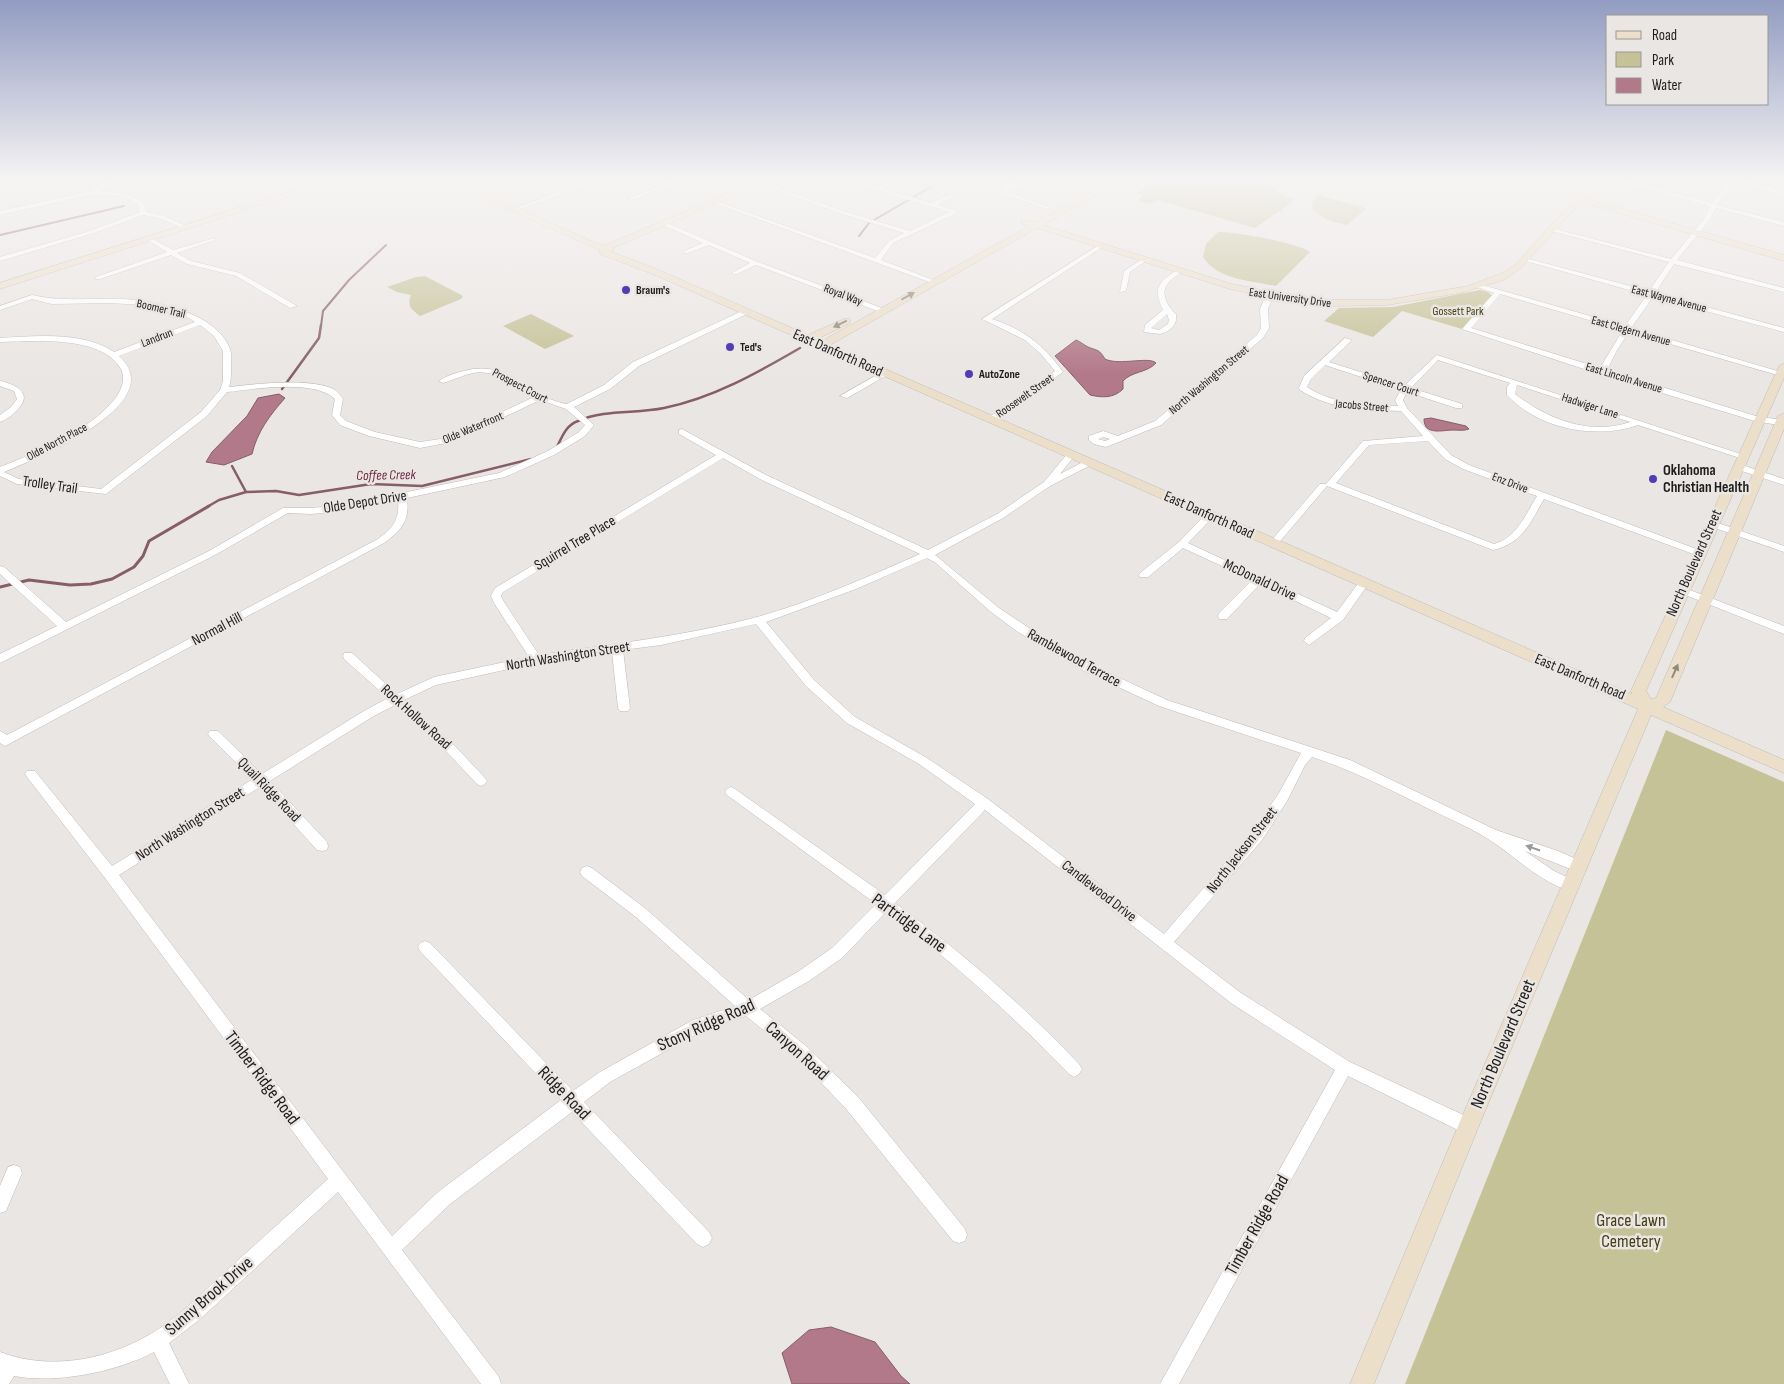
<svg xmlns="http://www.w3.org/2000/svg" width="1784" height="1384" viewBox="0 0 1784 1384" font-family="'Sofia Sans Condensed',sans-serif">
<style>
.green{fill:#c6c298}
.water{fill:#b2798a;stroke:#865d69}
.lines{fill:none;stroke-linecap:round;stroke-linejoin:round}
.stream-far2{stroke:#865d69;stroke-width:2}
.stream-far1{stroke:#865d69;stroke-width:2.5}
.stream{stroke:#865d69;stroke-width:3}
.street-casing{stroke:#bfbbb9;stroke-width:1}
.secondary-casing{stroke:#bfbbb9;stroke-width:1}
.street{fill:#fff;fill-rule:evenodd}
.secondary{fill:#ecdfca;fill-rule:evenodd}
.oneway{fill:#90887c}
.oneway2{fill:#9a9999}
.poi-dot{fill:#4f3eb5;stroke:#eae6e4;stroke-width:2}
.labels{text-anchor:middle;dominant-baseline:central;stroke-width:5;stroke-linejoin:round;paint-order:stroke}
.far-poi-label{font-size:12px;font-weight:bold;fill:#1f1d1c;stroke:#eae6e4;text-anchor:start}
.far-street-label{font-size:12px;fill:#1f1d1c;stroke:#eae6e4}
.far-park-label{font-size:12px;fill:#443f13;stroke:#eae6e4}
.far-water-label{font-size:14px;font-style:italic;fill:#702943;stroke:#eae6e4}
.street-label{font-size:15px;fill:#1f1d1c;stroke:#eae6e4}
.poi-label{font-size:15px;font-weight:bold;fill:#1f1d1c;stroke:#eae6e4;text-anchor:start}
.near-street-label{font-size:18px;fill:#1f1d1c;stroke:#eae6e4}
.near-park-label{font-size:18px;fill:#443f13;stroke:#eae6e4}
</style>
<rect width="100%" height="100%" fill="#eae6e4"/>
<g class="green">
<path d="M 1157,181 L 1264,181 L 1278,192 L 1284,194 L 1283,196 L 1295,199 L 1281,210 L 1283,211 L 1278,212 L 1255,228 L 1157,200 L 1149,204 L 1138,200 L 1144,196 L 1136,193 Z"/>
<path d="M 1318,195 L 1365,208 L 1366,209 L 1347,225 C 1334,222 1321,219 1313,209 L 1312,201 Z"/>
<path d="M 1218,232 C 1233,231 1299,243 1310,252 L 1276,286 C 1253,281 1217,280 1203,257 L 1206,244 Z"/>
<path d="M 425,276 L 463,296 L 461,299 L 420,316 C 411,309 407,306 411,295 L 397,292 L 387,287 L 416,277 Z"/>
<path d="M 1480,290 L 1488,292 L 1492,296 L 1462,329 L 1402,311 L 1373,337 L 1324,321 L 1339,308 L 1393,307 Z"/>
<path d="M 531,314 L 574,336 L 545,349 L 503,326 Z"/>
<path d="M 1666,730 L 1784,782 L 1784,1384 L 1405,1384 Z"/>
</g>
<g class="water">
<path d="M 1076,340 C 1081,342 1084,345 1088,347 C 1098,351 1099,349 1105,359 C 1119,366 1149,356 1156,363 C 1147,373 1132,371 1123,381 L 1123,389 C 1114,398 1103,398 1090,395 L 1055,356 Z"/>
<path d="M 279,394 L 285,398 C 270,415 257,432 252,454 L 224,465 L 206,462 L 212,452 L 247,416 L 258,398 Z"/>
<path d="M 1431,418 L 1466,426 L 1469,429 C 1464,431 1459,430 1453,430 C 1443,430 1424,436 1424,419 Z"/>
<path d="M 831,1327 L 875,1342 L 901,1376 L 910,1384 L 792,1384 L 782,1353 L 809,1330 Z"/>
</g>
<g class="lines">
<g class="stream-far2">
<path d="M 874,220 L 941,181"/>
<path d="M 0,235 L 124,206"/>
<path d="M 859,236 L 869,223"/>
<path d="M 321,326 L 323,311 L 349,280 L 386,245"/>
</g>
<g class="stream-far1">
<path d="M 282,389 L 319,338 L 321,325"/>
<path d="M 557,447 C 562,437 566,425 578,421 C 605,409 636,414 664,408 C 713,398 757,373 800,348"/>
<path d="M 232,466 L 246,492"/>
<path d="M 207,507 L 219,500 L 246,492 L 276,491 L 299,495 L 371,484 L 422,486 L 531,459"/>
</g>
<path class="stream" d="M 0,587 L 29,580 L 70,585 L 91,584 L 112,579 L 134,567 L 143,556 L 149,541 L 209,506"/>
<defs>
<g id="street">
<path d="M 107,181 L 114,181 L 100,191 L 127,194 L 143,202 L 146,212 L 162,215 L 188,227 L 183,228 L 158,218 L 143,215 L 94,233 L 0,261 L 0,257 L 90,231 L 140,212 L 138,204 L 124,197 L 95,194 L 0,215 L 0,211 L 92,191 Z"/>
<path d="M 235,181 L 243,181 L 249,185 L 244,186 Z"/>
<path d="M 589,181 L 598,181 L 515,211 L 510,210 Z"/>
<path d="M 671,181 L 680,181 L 632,200 L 627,199 Z"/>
<path d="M 848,181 L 858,181 L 877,187 L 888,181 L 896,181 L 883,189 L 931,203 L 949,195 L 953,195 L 953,197 L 937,205 L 957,211 L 957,213 L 893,243 L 881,260 L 936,281 L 936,283 L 932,283 L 714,203 L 719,202 L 875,258 L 889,241 L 904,233 L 836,212 L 759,183 L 764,182 L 840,210 L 910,231 L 949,212 Z"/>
<path d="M 966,181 L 973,181 L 968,184 Z"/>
<path d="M 1008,181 L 1015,181 L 1018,184 L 1037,181 C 1028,186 1016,186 1008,192 L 1052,208 L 1047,209 L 1001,193 L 1001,191 L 1011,184 Z"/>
<path d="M 1618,181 L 1629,181 L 1712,203 L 1729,181 L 1745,181 L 1784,191 L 1784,195 L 1734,182 L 1717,205 L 1784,222 L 1784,226 L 1716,208 L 1709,221 L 1677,260 L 1784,288 L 1784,292 L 1674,264 L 1655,293 L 1784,328 L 1784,332 L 1653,297 L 1631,328 L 1784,373 L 1784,377 L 1629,332 L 1617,350 L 1607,370 L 1759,417 L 1784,420 L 1784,426 L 1755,421 L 1599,374 L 1462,329 L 1494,293 L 1477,287 L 1477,285 L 1479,284 L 1625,326 L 1647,295 L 1522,260 L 1525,258 L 1649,291 L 1669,262 L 1548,230 L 1551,228 L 1671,259 L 1704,219 L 1710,206 ZM 1500,294 L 1623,330 L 1600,368 L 1471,328 Z"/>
<path d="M 661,222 L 665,222 L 758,262 L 887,310 L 880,312 L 756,265 L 737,274 L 733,274 L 733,272 L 750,263 L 709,245 L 688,253 L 684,253 L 684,251 L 703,243 L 661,224 Z"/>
<path d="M 147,238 L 151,238 L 173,250 L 215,238 L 215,240 L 177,253 L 191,261 L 240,273 L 297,306 L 290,308 L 236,276 L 187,264 L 171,255 L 100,279 L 96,279 L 96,277 L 167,252 L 147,240 Z"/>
<path d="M 1099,245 L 1104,246 L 992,319 C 1023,329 1044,345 1063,372 L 994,422 L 988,422 L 988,418 L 1055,371 L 1041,354 L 1025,340 L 982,319 Z"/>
<path d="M 1142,259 L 1147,260 L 1130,272 L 1126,291 L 1120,292 L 1124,271 Z"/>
<path d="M 1177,270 L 1182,271 C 1178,276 1170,279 1167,285 C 1160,294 1169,308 1176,314 C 1178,325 1170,331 1160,334 L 1144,332 L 1145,325 L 1163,310 C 1153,288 1158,282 1177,270 ZM 1167,314 L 1169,320 L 1168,324 L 1159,330 L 1151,328 Z"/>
<path d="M 32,295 C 69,304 106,295 143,301 C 172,305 219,318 230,349 C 232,355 231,362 231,368 C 231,375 231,381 229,387 C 255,384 313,377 335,390 C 338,392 341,396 343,399 L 340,415 L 346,421 L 375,432 L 420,442 L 447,438 L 534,397 C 516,385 496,369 473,373 C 463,375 453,380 443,383 L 439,381 C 445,376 456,373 464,371 C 509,358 528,398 567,404 L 604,385 L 633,362 L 744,310 L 751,312 L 639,366 L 610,389 L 574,407 L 594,425 L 585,436 L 554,455 L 505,477 L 407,498 C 410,520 402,530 384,543 L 5,746 L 0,743 L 0,731 L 7,735 L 378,539 C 393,528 400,519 398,500 L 344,511 L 311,514 L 288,513 L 215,555 L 0,663 L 0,654 L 57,626 L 0,574 L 0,566 L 4,567 L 66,622 L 209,551 L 283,508 L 311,508 L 344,505 L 499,473 L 548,451 L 579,432 L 585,425 L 566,409 L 540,400 L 452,442 L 420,448 L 369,436 L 340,425 L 332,415 L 335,399 C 314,379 254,389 227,392 L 207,416 L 106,494 L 17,484 L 0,476 L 0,467 C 40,451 85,434 114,400 C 121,392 126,379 121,369 C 102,335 34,341 0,342 L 0,338 C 36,336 83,331 114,352 L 195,322 L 189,318 L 143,305 L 110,303 L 52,304 L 32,299 L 0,310 L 0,306 ZM 200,325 L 214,336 L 223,351 L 223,381 L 220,390 L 201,412 L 101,489 L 19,479 L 4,472 C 35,459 172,404 119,356 Z"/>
<path d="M 1266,295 L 1273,297 L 1268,309 L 1269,328 L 1263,338 L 1161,425 L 1106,447 L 1094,444 L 1089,440 L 1089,436 L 1103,431 L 1118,436 L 1155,421 L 1257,335 L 1261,328 L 1260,309 ZM 1103,437 L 1110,439 L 1105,441 L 1098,439 Z"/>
<path d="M 1345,338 L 1352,340 L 1329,362 L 1404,386 L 1437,355 L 1747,456 L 1743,459 L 1740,458 L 1638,425 C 1596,440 1538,429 1507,395 L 1507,387 L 1510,383 L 1438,360 L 1411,388 L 1462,404 L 1462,408 L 1456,408 L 1407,392 L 1403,400 L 1407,408 L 1451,455 L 1469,465 L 1702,551 L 1704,553 L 1702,555 L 1696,555 L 1544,499 C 1530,523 1523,543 1493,550 L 1327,486 L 1276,546 L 1270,546 L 1268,544 L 1270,542 L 1320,484 L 1326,484 L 1363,441 L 1423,436 L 1401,411 C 1365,410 1331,410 1300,390 L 1299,388 L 1304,376 ZM 1325,365 L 1401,390 L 1395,400 L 1398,406 C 1366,405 1335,405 1307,387 L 1311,379 ZM 1517,385 L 1630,422 C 1590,436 1547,419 1515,394 ZM 1428,441 L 1445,459 L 1463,469 L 1537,496 C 1526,514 1516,539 1494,544 L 1336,483 L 1369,445 Z"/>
<path d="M 882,372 L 889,374 L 847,398 L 840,396 Z"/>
<path d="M 0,381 C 14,384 33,392 19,408 C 14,414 7,419 0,422 L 0,415 L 11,407 L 17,399 L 14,391 L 0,386 Z"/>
<path d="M 682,429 L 766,475 L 928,550 L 997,514 L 1044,482 L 1068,453 L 1074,453 L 1075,455 L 1060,474 L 1085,461 L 1091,461 L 1091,465 L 1050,486 L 1003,518 L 935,555 L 999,608 L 1026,626 L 1092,665 L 1167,700 L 1350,760 L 1496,830 L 1558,851 L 1583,862 L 1585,866 L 1583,870 L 1578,872 L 1525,851 L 1554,871 L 1575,881 L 1577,885 L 1575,889 C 1558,895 1514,857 1500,847 C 1478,831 1452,820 1427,808 C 1389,789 1352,770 1312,757 L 1305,765 L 1287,801 L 1262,840 L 1174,942 L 1241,993 L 1350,1062 L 1474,1120 L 1476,1126 L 1474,1132 L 1468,1134 L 1462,1132 L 1348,1076 L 1179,1384 L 1160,1384 L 1335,1070 L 1231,1003 L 985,810 L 895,903 C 961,952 1022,1004 1079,1064 L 1082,1069 L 1079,1074 L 1074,1077 L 1069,1074 C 1012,1015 952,961 886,912 L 842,958 L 809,981 L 760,1009 L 806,1046 L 859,1098 L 965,1229 L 967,1235 L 965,1241 L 959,1243 L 953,1241 L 847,1110 L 796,1056 L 746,1016 L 702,1031 L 610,1082 L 584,1102 L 709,1232 L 712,1238 L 709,1244 L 703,1247 L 697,1244 L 572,1112 L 450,1204 L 402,1250 L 499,1377 L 501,1384 L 481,1384 L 338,1192 L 199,1320 L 169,1343 L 189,1384 L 170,1384 L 154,1352 C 116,1372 56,1384 14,1376 L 9,1384 L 0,1384 L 0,1352 C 52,1372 114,1359 160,1328 C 187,1310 210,1285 235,1263 C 266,1235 297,1207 328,1179 L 105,878 L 27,777 L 25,774 L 27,771 L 35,771 L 112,866 L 253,779 L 210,737 L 208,734 L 210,731 L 218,731 L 262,774 L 364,711 L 388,698 L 344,659 L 343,656 L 344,653 L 352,653 L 397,694 L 434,677 L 529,657 L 494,603 L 491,596 L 495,588 L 716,455 L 679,434 L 679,430 ZM 723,458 L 760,479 L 920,554 C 867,577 812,602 757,617 C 686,636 612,644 539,655 L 504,602 L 501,596 L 503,592 ZM 927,558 L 936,563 L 991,612 L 1018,632 L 1084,671 L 1159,706 L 1301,753 L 1279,793 L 1252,832 L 1164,934 L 988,799 L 927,758 L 855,717 L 814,680 L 766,622 L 856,589 ZM 756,624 L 806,686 L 847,723 L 919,764 L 975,804 L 885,895 L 735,789 L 731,787 L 727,789 L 725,792 L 727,795 L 876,904 L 832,948 L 799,971 L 749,1000 L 646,909 L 592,868 L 587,866 L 582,868 L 580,872 L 582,876 L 636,917 L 735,1006 L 693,1020 L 600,1072 L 573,1091 L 430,943 L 425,941 L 420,943 L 418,947 L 420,951 L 561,1100 L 438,1192 L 392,1236 L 119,875 L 260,787 L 317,850 L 322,851 L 327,850 L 328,846 L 327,842 L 270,781 L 372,717 L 395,705 L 446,751 L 477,784 L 481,786 L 485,784 L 487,781 L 485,778 L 454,745 L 404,700 L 436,685 L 536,663 L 612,652 L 618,708 L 620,711 L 628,711 L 630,708 L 623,650 L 661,645 Z"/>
<path d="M 1739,464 L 1784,479 L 1784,485 L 1736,469 L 1735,467 Z"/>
<path d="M 1209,513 L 1214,516 L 1212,518 L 1188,543 L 1337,612 L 1360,581 L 1368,581 L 1369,583 L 1343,620 L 1309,645 L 1304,641 L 1305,638 L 1331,618 L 1260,584 L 1227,619 L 1219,619 L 1218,616 L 1219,613 L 1252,580 L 1183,548 L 1148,577 L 1140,577 L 1139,575 L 1140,573 L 1179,542 L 1206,514 Z"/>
<path d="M 1712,521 L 1784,546 L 1784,552 L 1709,526 L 1709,522 Z"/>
<path d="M 1682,587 L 1784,626 L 1784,634 L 1678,592 L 1677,590 Z"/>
<path d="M 14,1165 L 20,1167 L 22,1173 L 6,1211 L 0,1213 L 0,1186 L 8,1167 Z"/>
</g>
<g id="secondary">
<path d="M 324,181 L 337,181 L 0,289 L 0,283 Z"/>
<path d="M 444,181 L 455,181 L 603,246 L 758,181 L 769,181 L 613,248 L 614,250 L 611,252 L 654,268 L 808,335 L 844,319 L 850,319 L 850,323 L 817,339 L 822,341 L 1029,226 L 1022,224 L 1022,220 L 1035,222 L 1110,181 L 1120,181 L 1043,225 L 1232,284 L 1281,294 L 1334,300 L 1387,300 L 1468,286 L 1505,272 L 1516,264 L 1591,181 L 1600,181 L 1584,198 L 1784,255 L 1784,261 L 1581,202 L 1522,267 L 1504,280 L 1460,293 L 1387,305 L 1334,306 L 1281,300 L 1230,289 L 1037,228 L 830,345 L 1632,694 L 1631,691 L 1779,366 L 1784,363 L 1784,378 L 1646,691 L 1651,699 L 1656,698 L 1778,416 L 1784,413 L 1784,429 L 1670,702 L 1663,707 L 1784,760 L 1784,773 L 1651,715 L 1478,1128 L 1374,1384 L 1350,1384 L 1461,1119 L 1638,709 L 655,275 L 600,254 L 599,250 Z"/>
</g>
</defs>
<use href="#street" class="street-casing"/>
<use href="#secondary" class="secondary-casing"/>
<use href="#street" class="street"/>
<use href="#secondary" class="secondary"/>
</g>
<defs><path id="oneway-solid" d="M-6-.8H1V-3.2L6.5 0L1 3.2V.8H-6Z" transform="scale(1.25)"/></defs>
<g class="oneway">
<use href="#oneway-solid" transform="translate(908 296) rotate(-29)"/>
<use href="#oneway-solid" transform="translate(840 324) rotate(154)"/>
<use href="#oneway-solid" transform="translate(1675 671) rotate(-66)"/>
</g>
<use class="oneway2" href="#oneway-solid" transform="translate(1533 848) rotate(-161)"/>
<linearGradient id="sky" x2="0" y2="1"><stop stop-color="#929cc2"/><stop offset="0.48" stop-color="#f6f4f3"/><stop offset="1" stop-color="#f6f4f3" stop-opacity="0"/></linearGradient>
<rect width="1784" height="375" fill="url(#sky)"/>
<g class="poi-dot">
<circle cx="626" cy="290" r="5"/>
<circle cx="730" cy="347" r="5"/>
<circle cx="969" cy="374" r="5"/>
<circle cx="1653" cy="479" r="5"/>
</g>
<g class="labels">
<g class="far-poi-label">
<text x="636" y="290">Braum's</text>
<text x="740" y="347">Ted's</text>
<text x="979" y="374">AutoZone</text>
</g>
<g class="far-street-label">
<text transform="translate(843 295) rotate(21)">Royal Way</text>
<text transform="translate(1290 298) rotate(8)">East University Drive</text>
<text transform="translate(1669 299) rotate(15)">East Wayne Avenue</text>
<text transform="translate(161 309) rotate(13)">Boomer Trail</text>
<text transform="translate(1631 331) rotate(16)">East Clegern Avenue</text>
<text transform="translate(157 338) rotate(-21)">Landrun</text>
<text transform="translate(1624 378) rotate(17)">East Lincoln Avenue</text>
<text transform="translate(1209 380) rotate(-40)">North Washington Street</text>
<text transform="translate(1391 384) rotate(18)">Spencer Court</text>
<text transform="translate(520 386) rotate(28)">Prospect Court</text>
<text transform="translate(1025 396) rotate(-35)">Roosevelt Street</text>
<text transform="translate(1362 406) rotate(5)">Jacobs Street</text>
<text transform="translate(1590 406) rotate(18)">Hadwiger Lane</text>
<text transform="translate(473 428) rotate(-23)">Olde Waterfront</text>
<text transform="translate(57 442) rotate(-28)">Olde North Place</text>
<text transform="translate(1510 483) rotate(21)">Enz Drive</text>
</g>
<g class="far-park-label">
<text x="1458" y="311">Gossett Park</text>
</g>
<g class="far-water-label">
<text transform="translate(386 475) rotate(-1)">Coffee Creek</text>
</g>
<g class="street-label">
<text transform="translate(838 353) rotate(24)">East Danforth Road</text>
<text transform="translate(50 485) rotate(8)">Trolley Trail</text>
<text transform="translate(365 502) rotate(-9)">Olde Depot Drive</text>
<text transform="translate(1209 515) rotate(24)">East Danforth Road</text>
<text transform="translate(575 543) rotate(-31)">Squirrel Tree Place</text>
<text transform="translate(1694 563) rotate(-66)">North Boulevard Street</text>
<text transform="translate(1260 580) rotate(25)">McDonald Drive</text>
<text transform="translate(217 629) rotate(-28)">Normal Hill</text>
<text transform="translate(568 656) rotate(-9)">North Washington Street</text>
<text transform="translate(1074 658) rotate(29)">Ramblewood Terrace</text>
<text transform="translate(1580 677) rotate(23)">East Danforth Road</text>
<text transform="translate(416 717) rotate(42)">Rock Hollow Road</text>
<text transform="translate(269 790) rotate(46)">Quail Ridge Road</text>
<text transform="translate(190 824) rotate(-32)">North Washington Street</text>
<text transform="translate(1242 850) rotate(-52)">North Jackson Street</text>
<text transform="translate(1099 891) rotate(38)">Candlewood Drive</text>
</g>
<g class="poi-label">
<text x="1663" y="470">Oklahoma<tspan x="1663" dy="17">Christian Health</tspan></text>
</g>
<g class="near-street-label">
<text transform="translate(909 923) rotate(36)">Partridge Lane</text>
<text transform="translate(706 1025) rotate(-24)">Stony Ridge Road</text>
<text transform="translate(1503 1044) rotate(-67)">North Boulevard Street</text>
<text transform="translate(797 1051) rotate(42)">Canyon Road</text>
<text transform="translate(262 1078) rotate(53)">Timber Ridge Road</text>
<text transform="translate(564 1093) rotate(46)">Ridge Road</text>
<text transform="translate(1257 1225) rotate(-61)">Timber Ridge Road</text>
<text transform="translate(209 1296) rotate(-41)">Sunny Brook Drive</text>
</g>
<g class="near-park-label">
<text x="1631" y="1220">Grace Lawn<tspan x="1631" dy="21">Cemetery</tspan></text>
</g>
</g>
<rect x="1606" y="15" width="162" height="90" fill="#eae6e4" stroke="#999694"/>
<rect x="1616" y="31" width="25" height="8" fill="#ecdfca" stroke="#999694"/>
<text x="1652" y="40" font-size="15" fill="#1f1d1c">Road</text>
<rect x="1616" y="52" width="25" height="15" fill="#c6c298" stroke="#999694"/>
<text x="1652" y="65" font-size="15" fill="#1f1d1c">Park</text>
<rect x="1616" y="78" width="25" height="15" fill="#b2798a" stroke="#999694"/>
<text x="1652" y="90" font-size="15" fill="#1f1d1c">Water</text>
</svg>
